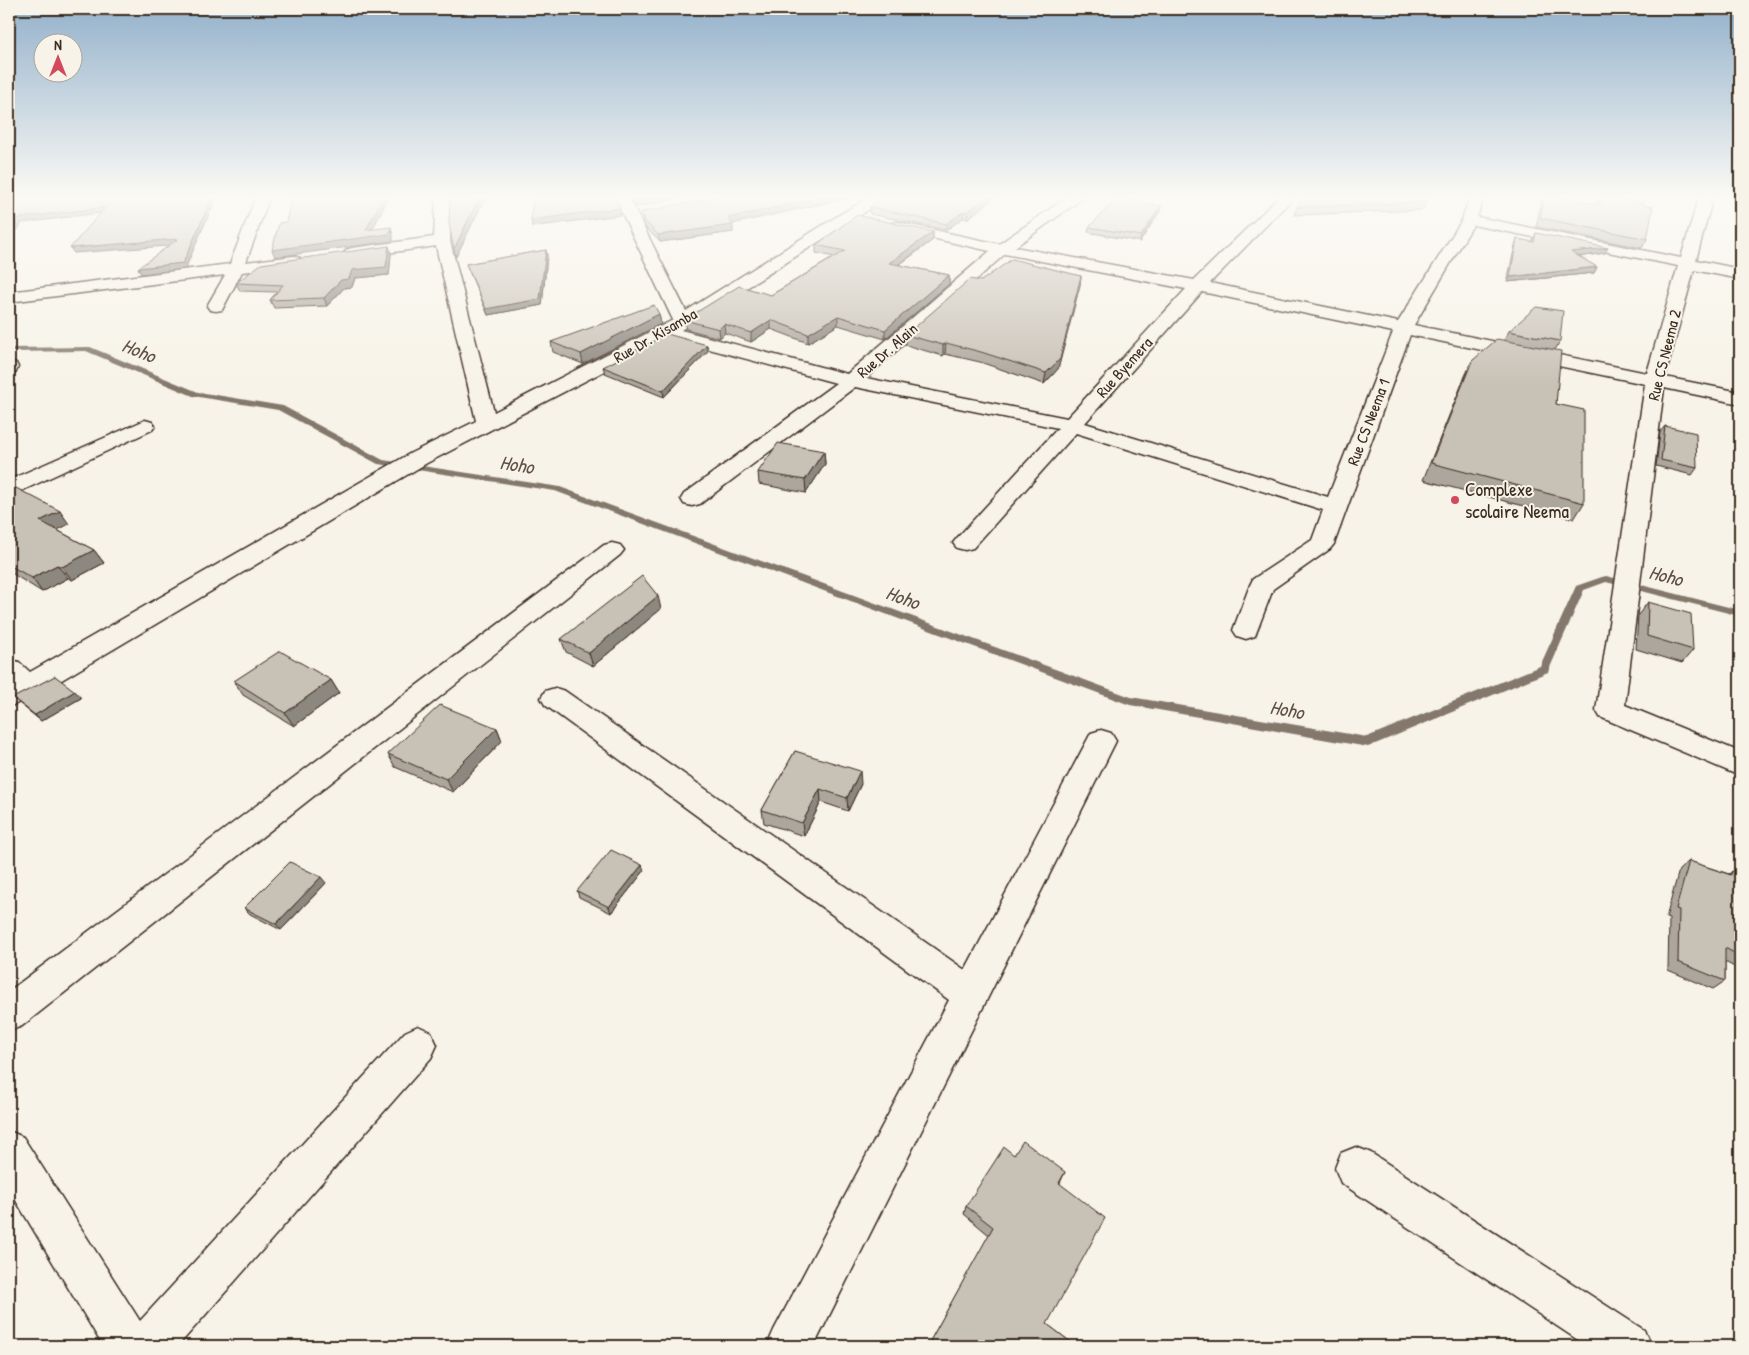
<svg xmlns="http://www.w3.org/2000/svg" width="1749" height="1355" viewBox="0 0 1749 1355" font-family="'Patrick Hand',sans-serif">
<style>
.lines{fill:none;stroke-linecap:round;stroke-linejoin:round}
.stream{fill:#84786c;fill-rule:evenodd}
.minor-casing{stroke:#3b2a1e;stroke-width:3}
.minor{fill:#f7f3e8;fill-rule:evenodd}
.wall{fill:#aca69d;stroke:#3b2a1e}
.shaded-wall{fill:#8c877f;stroke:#3b2a1e}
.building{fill:#c8c1b6;stroke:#3b2a1e}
.poi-dot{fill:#d1495b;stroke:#f7f3e8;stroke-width:2}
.labels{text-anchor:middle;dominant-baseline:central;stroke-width:4;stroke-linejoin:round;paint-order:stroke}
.far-street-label{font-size:16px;fill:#3b2a1e;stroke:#f7f3e8}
.poi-label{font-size:19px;fill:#3b2a1e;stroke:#f7f3e8;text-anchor:start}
.water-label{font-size:20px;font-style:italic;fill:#5f5145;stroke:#f7f3e8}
</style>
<rect width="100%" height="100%" fill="#f7f3e8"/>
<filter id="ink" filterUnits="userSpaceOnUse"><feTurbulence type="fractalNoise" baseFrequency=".02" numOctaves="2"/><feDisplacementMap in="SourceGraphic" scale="10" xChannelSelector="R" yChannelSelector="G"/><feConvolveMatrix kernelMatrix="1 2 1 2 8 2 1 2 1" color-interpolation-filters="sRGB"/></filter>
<g filter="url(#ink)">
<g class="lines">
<path class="stream" d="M 90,347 L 198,392 L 283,406 L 383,460 L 560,487 L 1131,697 L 1367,737 L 1540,666 L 1576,586 L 1602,577 L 1606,576 L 1740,610 L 1740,616 L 1606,582 L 1584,590 L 1548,672 L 1368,747 L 1130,705 L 555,491 L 378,464 L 278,410 L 193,396 L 86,351 L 9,352 L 9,348 Z"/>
<defs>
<g id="minor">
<path d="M 256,196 L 270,196 L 246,262 L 294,256 L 300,258 L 302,261 L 300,264 L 294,266 L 242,272 L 222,310 L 216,311 L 210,310 L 207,306 L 225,275 L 9,302 L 9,292 L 230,264 Z"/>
<path d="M 436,196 L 450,196 L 450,241 L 494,412 L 673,320 L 614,196 L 628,196 L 686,311 L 844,212 L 872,196 L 890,196 L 681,330 L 847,374 L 990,251 L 892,229 L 890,226 L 892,223 L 897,222 L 999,244 L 1069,196 L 1086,196 L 1015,247 L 1194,280 L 1280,196 L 1295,196 L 1210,283 L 1398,322 L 1462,220 L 1470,196 L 1484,196 L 1477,217 L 1681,258 L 1699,196 L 1713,196 L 1696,260 L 1740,269 L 1740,279 L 1694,270 L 1665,377 L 1740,392 L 1740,404 L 1664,388 L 1625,705 L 1740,752 L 1740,776 L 1600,717 L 1596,710 L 1645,384 L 1410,335 L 1334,544 L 1330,549 L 1273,589 L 1255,636 L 1246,639 L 1237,636 L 1233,630 L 1250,585 L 1253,579 L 1312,540 L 1323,510 L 1076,433 L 973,548 L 965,550 L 957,548 L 953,543 L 957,538 L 1058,428 L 855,387 L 700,504 L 692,506 L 684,504 L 681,499 L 684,494 L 836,383 L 668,338 L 427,463 L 38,694 L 9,707 L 9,659 L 19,662 L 30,672 L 411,453 L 476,421 L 436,246 L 352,258 L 346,256 L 344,253 L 346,250 L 352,248 L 434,237 ZM 1473,225 L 1678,266 L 1647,373 L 1414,325 ZM 1005,254 L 1186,289 L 1067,418 L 866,378 ZM 1202,292 L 1393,332 L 1328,497 L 1085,423 Z"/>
<path d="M 9,361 L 16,363 L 18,367 L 16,372 L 9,374 Z"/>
<path d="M 145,420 L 152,422 L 155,426 L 152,430 L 17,493 L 9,495 L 9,480 Z"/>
<path d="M 612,543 L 620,545 L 624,550 L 620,555 L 22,1026 L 9,1031 L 9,991 L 604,545 Z"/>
<path d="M 555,688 L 565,691 L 965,970 L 1091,733 L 1101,730 L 1111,733 L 1116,741 L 814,1346 L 767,1346 L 774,1330 L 949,1000 L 545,705 L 541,698 L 545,691 Z"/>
<path d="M 418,1026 L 431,1032 L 437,1045 L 431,1058 L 178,1346 L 103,1346 L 9,1189 L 9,1131 L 23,1137 L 140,1321 L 405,1032 Z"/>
<path d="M 1356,1147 L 1371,1153 L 1644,1330 L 1651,1346 L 1587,1346 L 1341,1183 L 1335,1168 L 1341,1153 Z"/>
</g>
</defs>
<use href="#minor" class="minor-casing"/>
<use href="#minor" class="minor"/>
</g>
<g class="wall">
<path d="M 629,196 L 692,196 L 636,207 Z"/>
<path d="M 997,196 L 967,219 L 963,218 L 946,230 L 870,214 L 870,207 Z"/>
<path d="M 1428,196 L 1423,210 L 1294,215 L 1297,207 Z"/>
<path d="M 1544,196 L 1596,204 L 1600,196 L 1605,196 L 1643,205 L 1647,239 L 1642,248 L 1536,227 L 1541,204 Z"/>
<path d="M 1161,206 L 1160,211 L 1140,242 L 1088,232 L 1089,227 Z"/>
<path d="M 641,212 L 732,224 L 733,232 L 660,242 L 646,228 L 642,218 Z"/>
<path d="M 933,232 L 933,240 L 899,265 L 949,275 L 949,284 L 885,339 L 838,325 L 808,343 L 771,329 L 751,342 L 725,333 L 720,338 L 686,329 L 684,320 L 771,295 L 834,257 L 816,253 L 816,245 Z"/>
<path d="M 1536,233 L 1605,253 L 1578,257 L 1597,267 L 1594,273 L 1507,282 L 1515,245 L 1517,239 L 1532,242 Z"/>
<path d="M 546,250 L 547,256 L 542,305 L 488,315 L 466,264 Z"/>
<path d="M 391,254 L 389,275 L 355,278 L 352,287 L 344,288 L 327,306 L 274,308 L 270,300 L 277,292 L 240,291 L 236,283 Z"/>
<path d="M 1081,276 L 1080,285 L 1058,369 L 1044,384 L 980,362 L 945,354 L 943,356 L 906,345 L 906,335 L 981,281 Z"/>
<path d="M 659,314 L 661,324 L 583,364 L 553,352 L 551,342 Z"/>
<path d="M 1509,331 L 1560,341 L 1555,350 L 1556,404 L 1584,503 L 1574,519 L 1423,480 L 1465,376 L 1472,361 L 1504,340 Z"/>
<path d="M 707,345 L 708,351 L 664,397 L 605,373 L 603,367 Z"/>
<path d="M 1665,426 L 1697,468 L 1692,475 L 1656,466 L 1660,432 Z"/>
<path d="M 824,451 L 825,464 L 806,493 L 759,484 L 758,472 Z"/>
<path d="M 9,491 L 69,524 L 57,530 L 94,550 L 104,563 L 72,580 L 68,578 L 42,592 L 13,574 L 9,569 Z"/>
<path d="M 1648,602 L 1693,650 L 1682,663 L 1636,649 L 1638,615 Z"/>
<path d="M 661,609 L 593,666 L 566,652 L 561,639 Z"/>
<path d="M 331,680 L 339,693 L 294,726 L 243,695 L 234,681 Z"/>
<path d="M 13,698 L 81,698 L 41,721 L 20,704 Z"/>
<path d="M 497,728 L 502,741 L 453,792 L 395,767 L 388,754 Z"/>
<path d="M 795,751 L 861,784 L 848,811 L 821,802 L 804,836 L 764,823 L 762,810 Z"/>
<path d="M 1689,861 L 1729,874 L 1732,871 L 1740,875 L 1740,970 L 1725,962 L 1725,981 L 1713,989 L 1668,970 L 1669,919 L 1666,918 L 1679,870 Z"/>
<path d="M 642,865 L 644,871 L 611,913 L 579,897 L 577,891 Z"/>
<path d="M 326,883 L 281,930 L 250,914 L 244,908 Z"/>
<path d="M 1014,1155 L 1065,1172 L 1060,1183 L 1047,1324 L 1076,1346 L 929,1346 L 930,1341 L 989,1235 L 964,1214 L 966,1206 Z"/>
</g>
<g class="shaded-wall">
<path d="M 213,196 L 217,196 L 185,269 L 141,274 L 138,268 L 183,263 Z"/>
<path d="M 384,196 L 386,196 L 387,201 L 369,236 L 391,227 L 393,234 L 393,241 L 275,257 L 272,250 Z"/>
<path d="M 480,196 L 486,196 L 456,257 L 454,249 Z"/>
<path d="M 655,196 L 692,196 L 636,207 L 635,200 Z"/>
<path d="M 827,196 L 857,196 L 728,225 L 728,218 Z"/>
<path d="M 988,196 L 997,196 L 967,219 L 967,212 Z"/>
<path d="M 1161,206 L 1160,211 L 1140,242 L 1141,236 Z"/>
<path d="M 106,207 L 109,212 L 22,223 L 9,243 L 9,233 L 19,218 Z"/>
<path d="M 620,208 L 621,215 L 532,227 L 531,220 Z"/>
<path d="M 964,211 L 963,218 L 946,230 L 946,224 Z"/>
<path d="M 733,225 L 733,232 L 660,242 L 658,235 Z"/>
<path d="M 933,232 L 933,240 L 889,271 L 889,263 Z"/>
<path d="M 178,239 L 180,245 L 74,253 L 70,248 Z"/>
<path d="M 389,246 L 391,254 L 389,275 L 355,278 L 352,287 L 344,288 L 327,306 L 324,298 L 341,280 L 352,270 Z"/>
<path d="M 1608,248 L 1605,253 L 1568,258 L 1571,252 Z"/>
<path d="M 546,250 L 547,256 L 542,305 L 488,315 L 486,309 Z"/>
<path d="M 1597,267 L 1594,273 L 1507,282 L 1510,277 Z"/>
<path d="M 949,275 L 949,284 L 885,339 L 885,330 Z"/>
<path d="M 1081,276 L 1080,285 L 1058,369 L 1044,384 L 1046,373 Z"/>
<path d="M 659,314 L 661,324 L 583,364 L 581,354 Z"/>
<path d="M 838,316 L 838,325 L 808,343 L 808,334 Z"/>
<path d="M 771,320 L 771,329 L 751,342 L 751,333 Z"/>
<path d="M 724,324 L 725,333 L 720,338 L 719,329 Z"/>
<path d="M 946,343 L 945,354 L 943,356 L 943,345 Z"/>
<path d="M 707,345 L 708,351 L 664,397 L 663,391 Z"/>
<path d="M 824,451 L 825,464 L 806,493 L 805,480 Z"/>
<path d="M 60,511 L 69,524 L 50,534 L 40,521 Z"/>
<path d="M 94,550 L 104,563 L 72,580 L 62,567 Z"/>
<path d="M 57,565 L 68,578 L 42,592 L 32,578 Z"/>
<path d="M 658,596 L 661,609 L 593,666 L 589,653 Z"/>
<path d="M 331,680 L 339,693 L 294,726 L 285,713 Z"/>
<path d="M 75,691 L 81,698 L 41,721 L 35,715 Z"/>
<path d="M 497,728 L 502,741 L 453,792 L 446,779 Z"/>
<path d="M 860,771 L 861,784 L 848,811 L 847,798 Z"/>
<path d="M 820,789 L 821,802 L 804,836 L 802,823 Z"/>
<path d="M 642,865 L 644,871 L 611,913 L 609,907 Z"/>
<path d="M 321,877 L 326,883 L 281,930 L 276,924 Z"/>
</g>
<g class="building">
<path d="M 37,196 L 213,196 L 183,263 L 138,268 L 178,239 L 70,248 L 106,207 L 19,218 L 9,233 L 9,200 Z"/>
<path d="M 292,196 L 384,196 L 366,230 L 391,227 L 390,234 L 272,250 L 279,223 L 286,222 Z"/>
<path d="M 450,196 L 480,196 L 454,249 L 449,224 Z"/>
<path d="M 533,196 L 614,196 L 620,208 L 531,220 Z"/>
<path d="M 632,196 L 655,196 L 635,200 Z"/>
<path d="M 723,196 L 827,196 L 728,218 L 733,225 L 658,235 L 645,221 L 641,212 Z"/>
<path d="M 885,196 L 988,196 L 967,212 L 964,211 L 946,224 L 870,207 Z"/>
<path d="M 1306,196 L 1428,196 L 1426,202 L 1297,207 Z"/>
<path d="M 1545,196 L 1553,196 L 1600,205 L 1600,196 L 1605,196 L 1644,203 L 1643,205 L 1653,207 L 1647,239 L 1540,218 Z"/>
<path d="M 1118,197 L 1161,206 L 1141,236 L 1089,227 Z"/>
<path d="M 857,215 L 933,232 L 889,263 L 949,275 L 885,330 L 838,316 L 808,334 L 771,320 L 751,333 L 724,324 L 719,329 L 684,320 L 739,286 L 771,295 L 845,251 L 816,245 Z"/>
<path d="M 1536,233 L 1608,248 L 1571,252 L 1597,267 L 1510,277 L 1517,239 L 1534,242 Z"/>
<path d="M 389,246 L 386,267 L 352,270 L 349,279 L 341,280 L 324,298 L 270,300 L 283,285 L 236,283 L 261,264 Z"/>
<path d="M 546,250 L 540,299 L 486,309 L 466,264 Z"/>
<path d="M 1012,259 L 1081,276 L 1060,359 L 1046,373 L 981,352 L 946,343 L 943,345 L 906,335 L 970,279 L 981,281 Z"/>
<path d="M 654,305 L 659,314 L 581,354 L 551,342 Z"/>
<path d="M 1536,307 L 1563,311 L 1560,341 L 1509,331 Z"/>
<path d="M 667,334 L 707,345 L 663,391 L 603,367 Z"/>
<path d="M 1497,339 L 1561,351 L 1556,404 L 1584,410 L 1584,503 L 1431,463 L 1472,361 Z"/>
<path d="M 1665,426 L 1696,433 L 1697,468 L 1661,460 Z"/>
<path d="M 778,443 L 824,451 L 805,480 L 758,472 Z"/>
<path d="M 16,488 L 60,511 L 40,521 L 94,550 L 62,567 L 57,565 L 32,578 L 9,565 L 9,491 Z"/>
<path d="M 642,576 L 658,596 L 589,653 L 561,639 Z"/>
<path d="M 1648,602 L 1691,614 L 1693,650 L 1647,636 Z"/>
<path d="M 280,651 L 331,680 L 285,713 L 234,681 Z"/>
<path d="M 55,676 L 75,691 L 35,715 L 13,698 Z"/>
<path d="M 440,705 L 497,728 L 446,779 L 388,754 Z"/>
<path d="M 795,751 L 860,771 L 847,798 L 820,789 L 802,823 L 762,810 Z"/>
<path d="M 611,850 L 642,865 L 609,907 L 577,891 Z"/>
<path d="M 1689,861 L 1731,875 L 1732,871 L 1740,875 L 1740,956 L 1725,948 L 1725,981 L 1678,962 L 1679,910 L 1676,909 Z"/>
<path d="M 290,862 L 321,877 L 276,924 L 244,908 Z"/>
<path d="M 1023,1141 L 1065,1172 L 1059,1183 L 1105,1218 L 1047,1324 L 1076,1346 L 937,1346 L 930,1341 L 993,1227 L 966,1206 L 1004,1147 L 1014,1155 Z"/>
</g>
</g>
<linearGradient id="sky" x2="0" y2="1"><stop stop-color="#93b1cb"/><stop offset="0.51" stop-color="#fbfaf5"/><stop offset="1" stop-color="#fbfaf5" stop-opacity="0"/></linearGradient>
<rect width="1749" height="386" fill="url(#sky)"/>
<circle class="poi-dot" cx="1455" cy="500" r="5"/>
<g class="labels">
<g class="far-street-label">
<text transform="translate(655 335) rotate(-30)">Rue Dr. Kisamba</text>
<text transform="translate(887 350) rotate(-41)">Rue Dr. Alain</text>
<text transform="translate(1664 355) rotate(-76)">Rue CS Neema 2</text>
<text transform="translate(1124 367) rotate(-48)">Rue Byemera</text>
<text transform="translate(1368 422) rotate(-69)">Rue CS Neema 1</text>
</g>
<g class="poi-label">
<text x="1465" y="489">Complexe<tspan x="1465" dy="22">scolaire Neema</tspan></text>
</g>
<g class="water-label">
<text transform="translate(139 350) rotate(22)">Hoho</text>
<text transform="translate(517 464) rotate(9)">Hoho</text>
<text transform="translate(1666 575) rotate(14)">Hoho</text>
<text transform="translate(903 597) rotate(20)">Hoho</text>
<text transform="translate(1287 709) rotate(10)">Hoho</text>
</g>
</g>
<rect width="1749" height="1355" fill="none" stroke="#f7f3e8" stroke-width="30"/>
<rect x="15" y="15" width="1719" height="1325" fill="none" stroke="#3b2a1e" stroke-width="2" filter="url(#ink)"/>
<g transform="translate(58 58)"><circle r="24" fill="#f7f3e8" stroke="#aca397"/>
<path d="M0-4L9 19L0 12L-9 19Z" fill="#d1495b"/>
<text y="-8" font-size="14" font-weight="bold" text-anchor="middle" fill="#3b2a1e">N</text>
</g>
</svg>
